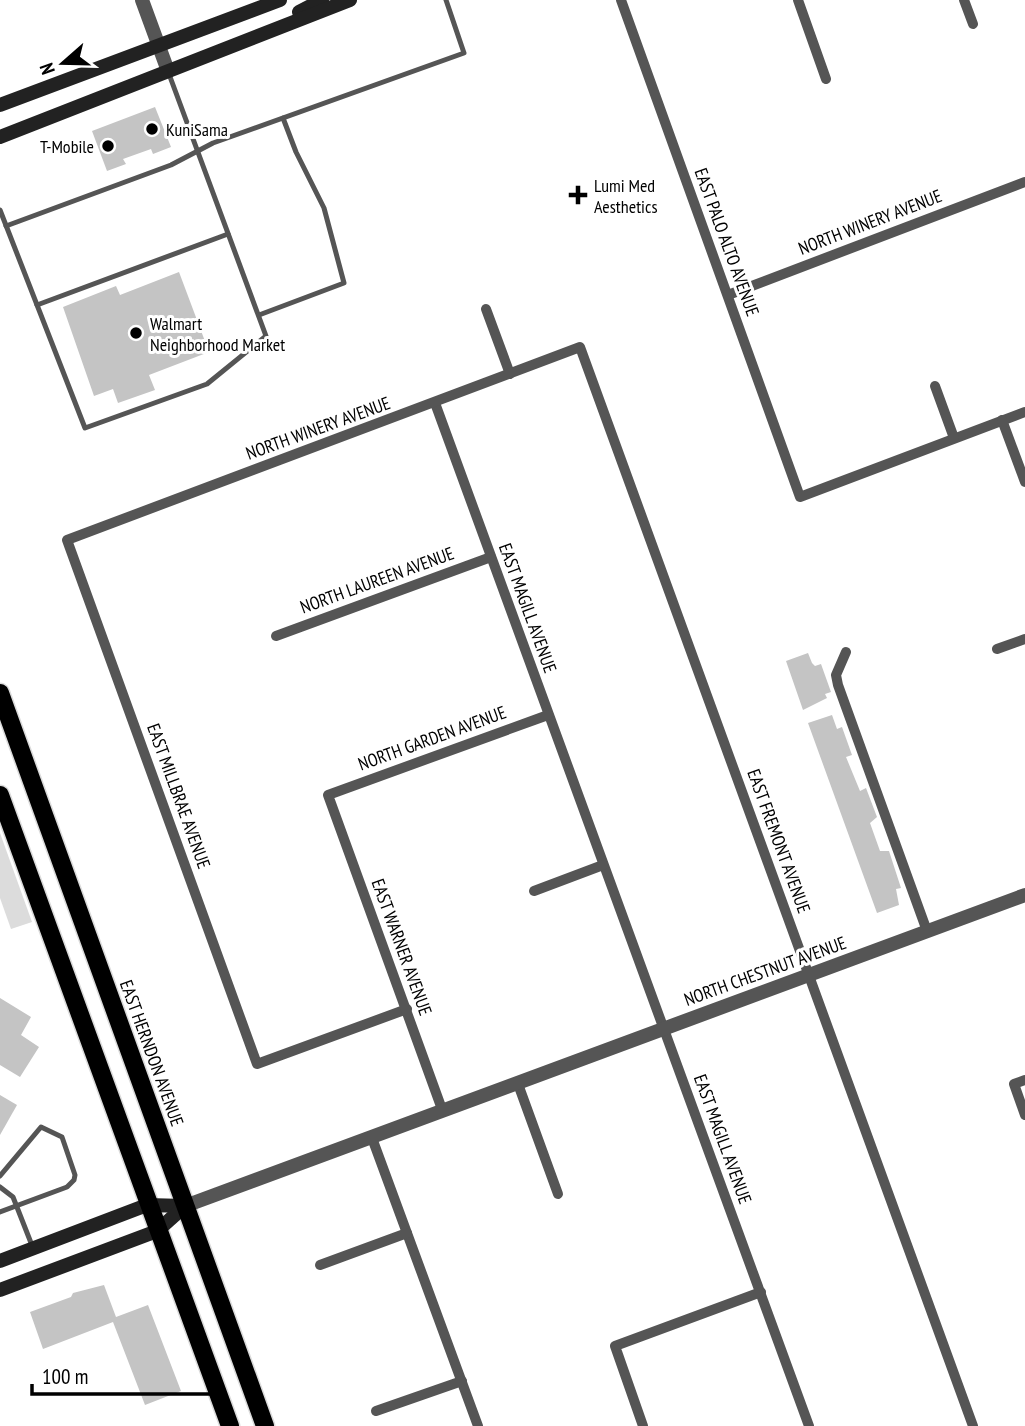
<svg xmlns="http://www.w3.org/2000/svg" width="1025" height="1426" viewBox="0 0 1025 1426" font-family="'PT Sans Narrow',sans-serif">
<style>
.green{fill:#dcdcdc}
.building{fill:#c4c4c4}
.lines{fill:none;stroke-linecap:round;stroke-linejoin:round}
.primary-casing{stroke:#dbdbdb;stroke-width:21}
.service{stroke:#555;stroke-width:5}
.minor{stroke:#555;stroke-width:10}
.tertiary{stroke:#555;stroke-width:14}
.secondary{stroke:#222;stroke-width:14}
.primary{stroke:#000;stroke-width:18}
.poi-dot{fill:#000;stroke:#fff;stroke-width:2.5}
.labels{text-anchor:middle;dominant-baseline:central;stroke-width:6;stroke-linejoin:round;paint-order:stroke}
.poi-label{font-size:18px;fill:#000;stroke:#fff;text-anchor:start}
.street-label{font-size:18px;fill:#000;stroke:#fff}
</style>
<rect width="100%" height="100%" fill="#fff"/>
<path class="green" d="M 0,833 L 32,922 L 11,929 L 0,898 Z"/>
<g class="building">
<path d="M 155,107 L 171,147 L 153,154 L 151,149 L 123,159 L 126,164 L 107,171 L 92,131 Z"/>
<path d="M 179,272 L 209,352 L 149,375 L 155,390 L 118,403 L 113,389 L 94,396 L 63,307 L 116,286 L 120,295 Z"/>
<path d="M 808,653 L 812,663 L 815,666 L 821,664 L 831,692 L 825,694 L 827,698 L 803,710 L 786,661 Z"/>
<path d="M 832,715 L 837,729 L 842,727 L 852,755 L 846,757 L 860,791 L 866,788 L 877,817 L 870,823 L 880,851 L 889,851 L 901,888 L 896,889 L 899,905 L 877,913 L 808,723 Z"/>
<path d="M 0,998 L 31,1017 L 21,1035 L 39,1047 L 20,1077 L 0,1065 Z"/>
<path d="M 0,1095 L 17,1105 L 0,1135 Z"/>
<path d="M 104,1285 L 116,1317 L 148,1305 L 181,1391 L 145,1405 L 113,1322 L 43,1349 L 30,1312 L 71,1297 L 73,1293 Z"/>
</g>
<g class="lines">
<defs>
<g id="primary">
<path d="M 0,693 L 265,1426"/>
<path d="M 0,795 L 230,1426"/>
</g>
</defs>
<use href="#primary" class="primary-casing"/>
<g class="service">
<path d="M 0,210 L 85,428 L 207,384 L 266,336 L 169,74"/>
<path d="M 6,226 L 171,165 L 213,143 L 464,53 L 446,0"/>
<path d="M 37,305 L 228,234"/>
<path d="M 259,315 L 344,283 L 324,208 L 296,152 L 283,118"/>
<path d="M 0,1176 L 41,1127 L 62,1137 L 75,1175 L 74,1180 L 67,1187 L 0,1212"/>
<path d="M 0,1187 L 13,1197 L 33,1248"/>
</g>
<g class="minor">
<path d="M 621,0 L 800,497 L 1025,412"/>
<path d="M 798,0 L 826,79"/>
<path d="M 964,0 L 973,24"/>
<path d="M 728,295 L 1025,182"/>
<path d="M 486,309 L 510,374"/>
<path d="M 935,386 L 954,438"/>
<path d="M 435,403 L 809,1426"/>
<path d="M 1002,420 L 1025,482"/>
<path d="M 276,636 L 491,557"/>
<path d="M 997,649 L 1025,639"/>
<path d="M 846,652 L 836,675 L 838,685 L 927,931"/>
<path d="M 534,891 L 603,865"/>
<path d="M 407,1009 L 257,1064 L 67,540 L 580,347 L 973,1426"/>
<path d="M 1025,1080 L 1014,1084 L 1025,1115"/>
<path d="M 518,1084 L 558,1194"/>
<path d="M 443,1112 L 328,795 L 548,715"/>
<path d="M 372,1138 L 478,1426"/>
<path d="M 320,1265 L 407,1233"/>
<path d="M 376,1411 L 462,1381"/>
<path d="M 643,1426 L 615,1346 L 761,1292"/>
</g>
<g class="tertiary">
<path d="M 142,0 L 168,71"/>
<path d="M 185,1206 L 1025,895"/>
</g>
<g class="secondary">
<path d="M 299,12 L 322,0"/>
<path d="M 0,105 L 280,0"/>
<path d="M 0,137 L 350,0"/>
<path d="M 0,1261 L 147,1205 L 185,1206"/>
<path d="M 0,1290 L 157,1231 L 185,1206"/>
</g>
<use href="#primary" class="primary"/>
</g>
<g class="poi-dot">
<circle cx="152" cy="129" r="7"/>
<circle cx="108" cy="146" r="7"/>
<path d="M574.5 184.5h7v7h7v7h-7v7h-7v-7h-7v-7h7z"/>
<circle cx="136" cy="333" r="7"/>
</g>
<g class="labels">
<g class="poi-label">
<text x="166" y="129">KuniSama</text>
<text x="94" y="146" text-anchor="end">T-Mobile</text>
<text x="594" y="185">Lumi Med<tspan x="594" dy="21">Aesthetics</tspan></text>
<text x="150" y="323">Walmart<tspan x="150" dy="21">Neighborhood Market</tspan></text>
</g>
<g class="street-label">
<text transform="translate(870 222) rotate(-21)">NORTH WINERY AVENUE</text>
<text transform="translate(727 242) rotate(70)">EAST PALO ALTO AVENUE</text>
<text transform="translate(318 428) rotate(-20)">NORTH WINERY AVENUE</text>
<text transform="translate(377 580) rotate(-20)">NORTH LAUREEN AVENUE</text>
<text transform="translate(528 608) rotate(70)">EAST MAGILL AVENUE</text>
<text transform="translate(432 738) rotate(-20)">NORTH GARDEN AVENUE</text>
<text transform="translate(179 796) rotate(70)">EAST MILLBRAE AVENUE</text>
<text transform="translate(779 841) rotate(70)">EAST FREMONT AVENUE</text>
<text transform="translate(402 947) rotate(70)">EAST WARNER AVENUE</text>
<text transform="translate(765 971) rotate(-20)">NORTH CHESTNUT AVENUE</text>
<text transform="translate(152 1053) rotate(70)">EAST HERNDON AVENUE</text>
<text transform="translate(723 1139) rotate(70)">EAST MAGILL AVENUE</text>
</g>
</g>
<g transform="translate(63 63) rotate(250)" stroke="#ffffff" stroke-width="5" paint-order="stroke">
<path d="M0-5L12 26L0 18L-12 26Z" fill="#000000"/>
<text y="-10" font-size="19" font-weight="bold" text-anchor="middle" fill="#000000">N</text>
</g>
<path d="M32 1384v10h184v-10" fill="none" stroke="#000000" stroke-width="3.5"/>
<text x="42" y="1384" font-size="21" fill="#000000" stroke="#ffffff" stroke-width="5" paint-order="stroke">100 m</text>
</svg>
